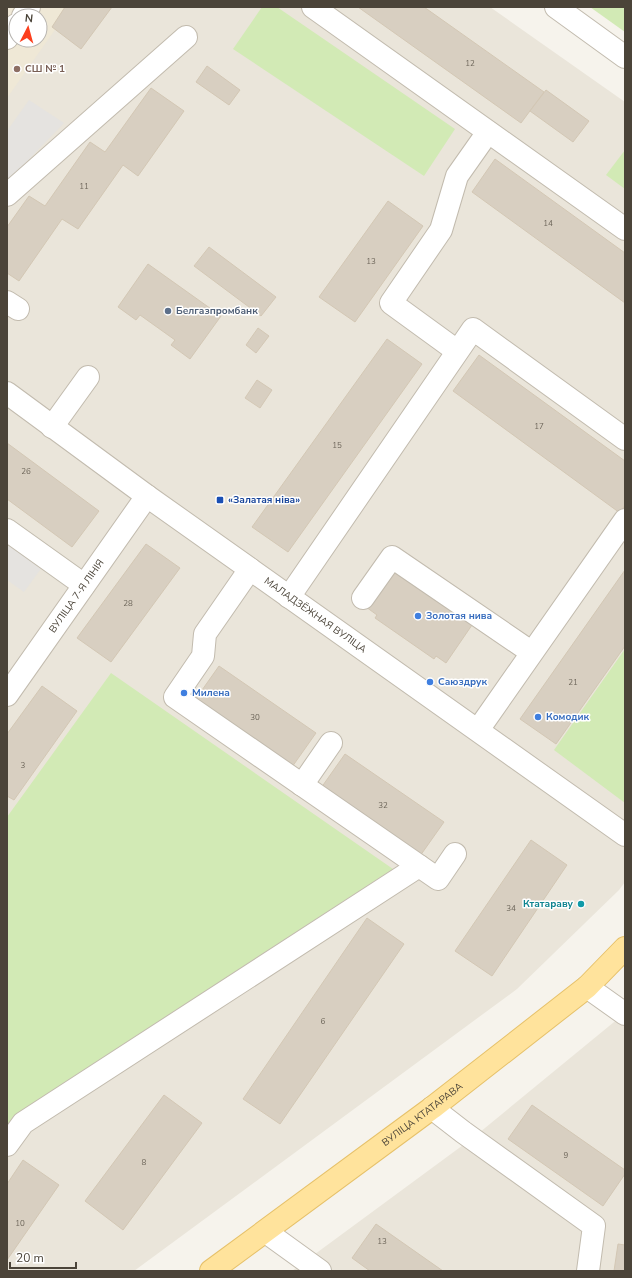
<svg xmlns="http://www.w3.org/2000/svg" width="632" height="1278" viewBox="0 0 632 1278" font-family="'Nunito Sans',sans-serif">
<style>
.residential{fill:#eae5da;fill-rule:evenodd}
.education{fill:#efe8d6;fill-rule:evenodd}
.green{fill:#d2eab5}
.parking{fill:#e5e3e0}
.building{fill:#d8cfc1;stroke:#d3c7b4}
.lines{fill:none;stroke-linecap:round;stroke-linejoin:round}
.minor-casing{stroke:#c2bbae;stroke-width:24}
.major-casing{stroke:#e6c16a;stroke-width:24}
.minor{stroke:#fff;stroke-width:22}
.major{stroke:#ffe39c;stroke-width:22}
.education-dot{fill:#8d6e63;stroke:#fff;stroke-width:1.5}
.service-dot{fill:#5c6f8a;stroke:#fff;stroke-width:1.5}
.transit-dot{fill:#1a4fb4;stroke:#fff;stroke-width:1.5}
.shop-dot{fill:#3f7fe0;stroke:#fff;stroke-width:1.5}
.culture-dot{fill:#0f9aa8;stroke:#fff;stroke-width:1.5}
.labels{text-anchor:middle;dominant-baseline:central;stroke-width:3;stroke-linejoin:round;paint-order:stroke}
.number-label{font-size:8px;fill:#6e675b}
.education-label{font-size:10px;font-weight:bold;fill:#785e54;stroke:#fff;text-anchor:start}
.service-label{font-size:10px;font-weight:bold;fill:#4e5e75;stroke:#fff;text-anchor:start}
.transit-label{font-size:10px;font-weight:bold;fill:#164399;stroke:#fff;text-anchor:start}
.street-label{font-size:10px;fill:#4b4439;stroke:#fff}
.shop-label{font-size:10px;font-weight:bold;fill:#366cbe;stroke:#fff;text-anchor:start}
.culture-label{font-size:10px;font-weight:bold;fill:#0d838f;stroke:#fff;text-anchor:end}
</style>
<rect width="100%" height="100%" fill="#f6f3ec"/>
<g class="residential">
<path d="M 7,7 L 490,7 L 625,102 L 625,882 L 619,890 L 517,989 L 134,1271 L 7,1271 ZM 16,16 L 40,16 L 40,40 L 16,40 Z"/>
<path d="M 625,1013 L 625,1271 L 292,1271 L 474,1137 Z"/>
</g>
<path class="education" d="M 7,7 L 71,7 L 7,98 ZM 16,16 L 40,16 L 40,40 L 16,40 Z"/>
<g class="green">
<path d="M 262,7 L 277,7 L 455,129 L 424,176 L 233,49 Z"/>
<path d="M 590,7 L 625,7 L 625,32 Z"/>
<path d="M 625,150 L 625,189 L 606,175 Z"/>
<path d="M 625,649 L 625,803 L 554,750 Z"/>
<path d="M 111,673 L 393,869 L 16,1114 L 7,1127 L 7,817 Z"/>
</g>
<g class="parking">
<path d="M 29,100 L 64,123 L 7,182 L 7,131 Z"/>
<path d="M 17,530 L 51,555 L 24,592 L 7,580 L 7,544 Z"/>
</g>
<g class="building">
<path d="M 65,7 L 112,7 L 81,49 L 52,27 Z"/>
<path d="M 358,7 L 424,7 L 544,92 L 521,123 Z"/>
<path d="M 207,66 L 240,90 L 229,105 L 196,82 Z"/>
<path d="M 151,88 L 184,111 L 138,176 L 123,165 L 78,229 L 62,219 L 19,281 L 7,273 L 7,227 L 29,196 L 45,206 L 90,142 L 105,152 Z"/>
<path d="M 546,90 L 589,121 L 573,142 L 530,111 Z"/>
<path d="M 495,159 L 625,253 L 625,303 L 472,192 Z"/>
<path d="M 388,201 L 423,226 L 355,322 L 319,297 Z"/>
<path d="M 209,247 L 276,297 L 261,316 L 194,266 Z"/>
<path d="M 148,264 L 221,316 L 190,359 L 171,345 L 175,340 L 140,315 L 136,320 L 118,307 Z"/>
<path d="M 258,328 L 269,336 L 256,353 L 246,345 Z"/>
<path d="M 387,339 L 422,364 L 288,552 L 252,527 Z"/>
<path d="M 479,355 L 625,461 L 625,505 L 620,513 L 453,391 Z"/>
<path d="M 257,380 L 272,390 L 260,408 L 245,398 Z"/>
<path d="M 7,443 L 99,511 L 72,547 L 7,499 Z"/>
<path d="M 146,544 L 180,568 L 111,662 L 77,638 Z"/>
<path d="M 393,569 L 472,625 L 446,663 L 436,656 L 434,659 L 375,618 L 377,615 L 366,607 Z"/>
<path d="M 625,570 L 625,646 L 556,744 L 520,719 Z"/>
<path d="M 219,666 L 316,733 L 292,767 L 195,700 Z"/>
<path d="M 42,686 L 77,711 L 14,800 L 7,796 L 7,734 Z"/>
<path d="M 345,754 L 444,822 L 420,856 L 321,788 Z"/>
<path d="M 531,840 L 567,865 L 492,976 L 455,951 Z"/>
<path d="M 367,918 L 404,944 L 280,1124 L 243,1099 Z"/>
<path d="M 164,1095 L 202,1123 L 123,1230 L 85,1201 Z"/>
<path d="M 532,1105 L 625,1170 L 625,1174 L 603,1206 L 508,1139 Z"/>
<path d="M 23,1160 L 59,1185 L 7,1260 L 7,1184 Z"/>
<path d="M 376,1224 L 443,1271 L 370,1271 L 352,1258 Z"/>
<path d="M 618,1244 L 625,1245 L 625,1271 L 614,1271 Z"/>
</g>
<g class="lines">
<defs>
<g id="minor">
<path d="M 313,7 L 625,229"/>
<path d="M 556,7 L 625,57"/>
<path d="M 23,16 L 29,7"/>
<path d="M 7,38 L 16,25"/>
<path d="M 7,195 L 186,37"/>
<path d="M 7,302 L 18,309"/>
<path d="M 457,351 L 391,303 L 441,230 L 457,176 L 488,132"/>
<path id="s1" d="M 7,393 L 147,496 L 625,835"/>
<path d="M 52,427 L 88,377"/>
<path d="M 7,530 L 84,585"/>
<path d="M 250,569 L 205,634 L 203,656 L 175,697 L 438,879 L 455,854"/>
<path d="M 289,597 L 473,329 L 625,439"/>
<path d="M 363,598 L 392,557 L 531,652"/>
<path id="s2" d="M 7,695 L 147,496"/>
<path d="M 478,730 L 625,520"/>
<path d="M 302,785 L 331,743"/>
<path d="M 587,987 L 625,1014"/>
<path d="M 432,1108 L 463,1132 L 594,1226 L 588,1271"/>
<path d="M 7,1145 L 23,1123 L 419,866"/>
<path d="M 266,1232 L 320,1271"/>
</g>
<g id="major">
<path id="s3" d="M 211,1271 L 432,1108 L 587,987 L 625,948"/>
</g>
</defs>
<use href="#minor" class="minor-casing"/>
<use href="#major" class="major-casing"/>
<use href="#minor" class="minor"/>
<use href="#major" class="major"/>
</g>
<circle class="education-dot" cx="17" cy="69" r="4"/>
<circle class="service-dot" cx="168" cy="311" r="4"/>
<rect class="transit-dot" x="216" y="496" width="8" height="8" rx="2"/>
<g class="shop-dot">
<circle cx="418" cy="616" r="4"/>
<circle cx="430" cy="682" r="4"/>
<circle cx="184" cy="693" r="4"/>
<circle cx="538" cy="717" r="4"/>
</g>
<circle class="culture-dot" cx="581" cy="904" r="4"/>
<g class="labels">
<g class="number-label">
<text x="470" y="63">12</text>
<text x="84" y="186">11</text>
<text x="548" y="223">14</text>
<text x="371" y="261">13</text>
<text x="539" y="426">17</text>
<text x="337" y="445">15</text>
<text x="26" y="471">26</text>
<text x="128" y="603">28</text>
<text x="573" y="682">21</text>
<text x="255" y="717">30</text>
<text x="23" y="765">3</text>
<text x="383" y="805">32</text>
<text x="511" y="908">34</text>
<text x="323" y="1021">6</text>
<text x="566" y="1155">9</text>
<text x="144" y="1162">8</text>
<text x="20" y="1223">10</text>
<text x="382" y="1241">13</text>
</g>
<g class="education-label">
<text x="25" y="69">СШ № 1</text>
</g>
<g class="service-label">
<text x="176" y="311">Белгазпромбанк</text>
</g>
<g class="transit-label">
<text x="228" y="500">«Залатая ніва»</text>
</g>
<g class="street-label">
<text stroke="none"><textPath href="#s2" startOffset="121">ВУЛІЦА 7-Я ЛІНІЯ</textPath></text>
<text stroke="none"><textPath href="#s1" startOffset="380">МАЛАДЗЁЖНАЯ ВУЛІЦА</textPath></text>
<text stroke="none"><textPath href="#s3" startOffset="263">ВУЛІЦА КТАТАРАВА</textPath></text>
</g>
<g class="shop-label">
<text x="426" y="616">Золотая нива</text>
<text x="438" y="682">Саюздрук</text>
<text x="192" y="693">Милена</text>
<text x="546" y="717">Комодик</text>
</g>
<g class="culture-label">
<text x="573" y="904">Ктатараву</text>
</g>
</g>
<rect width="632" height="1278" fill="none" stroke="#4b4439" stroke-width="16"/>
<g transform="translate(28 28) rotate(6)"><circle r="19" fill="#ffffff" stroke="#b7b4b0"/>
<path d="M0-3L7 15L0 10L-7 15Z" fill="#fc3f1d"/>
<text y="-6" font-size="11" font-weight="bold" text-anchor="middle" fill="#4b4439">N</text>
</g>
<path d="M10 1262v6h66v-6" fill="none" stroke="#4b4439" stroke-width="2"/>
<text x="16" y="1262" font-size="12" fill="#4b4439" stroke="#ffffff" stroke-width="3" paint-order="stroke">20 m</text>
</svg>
